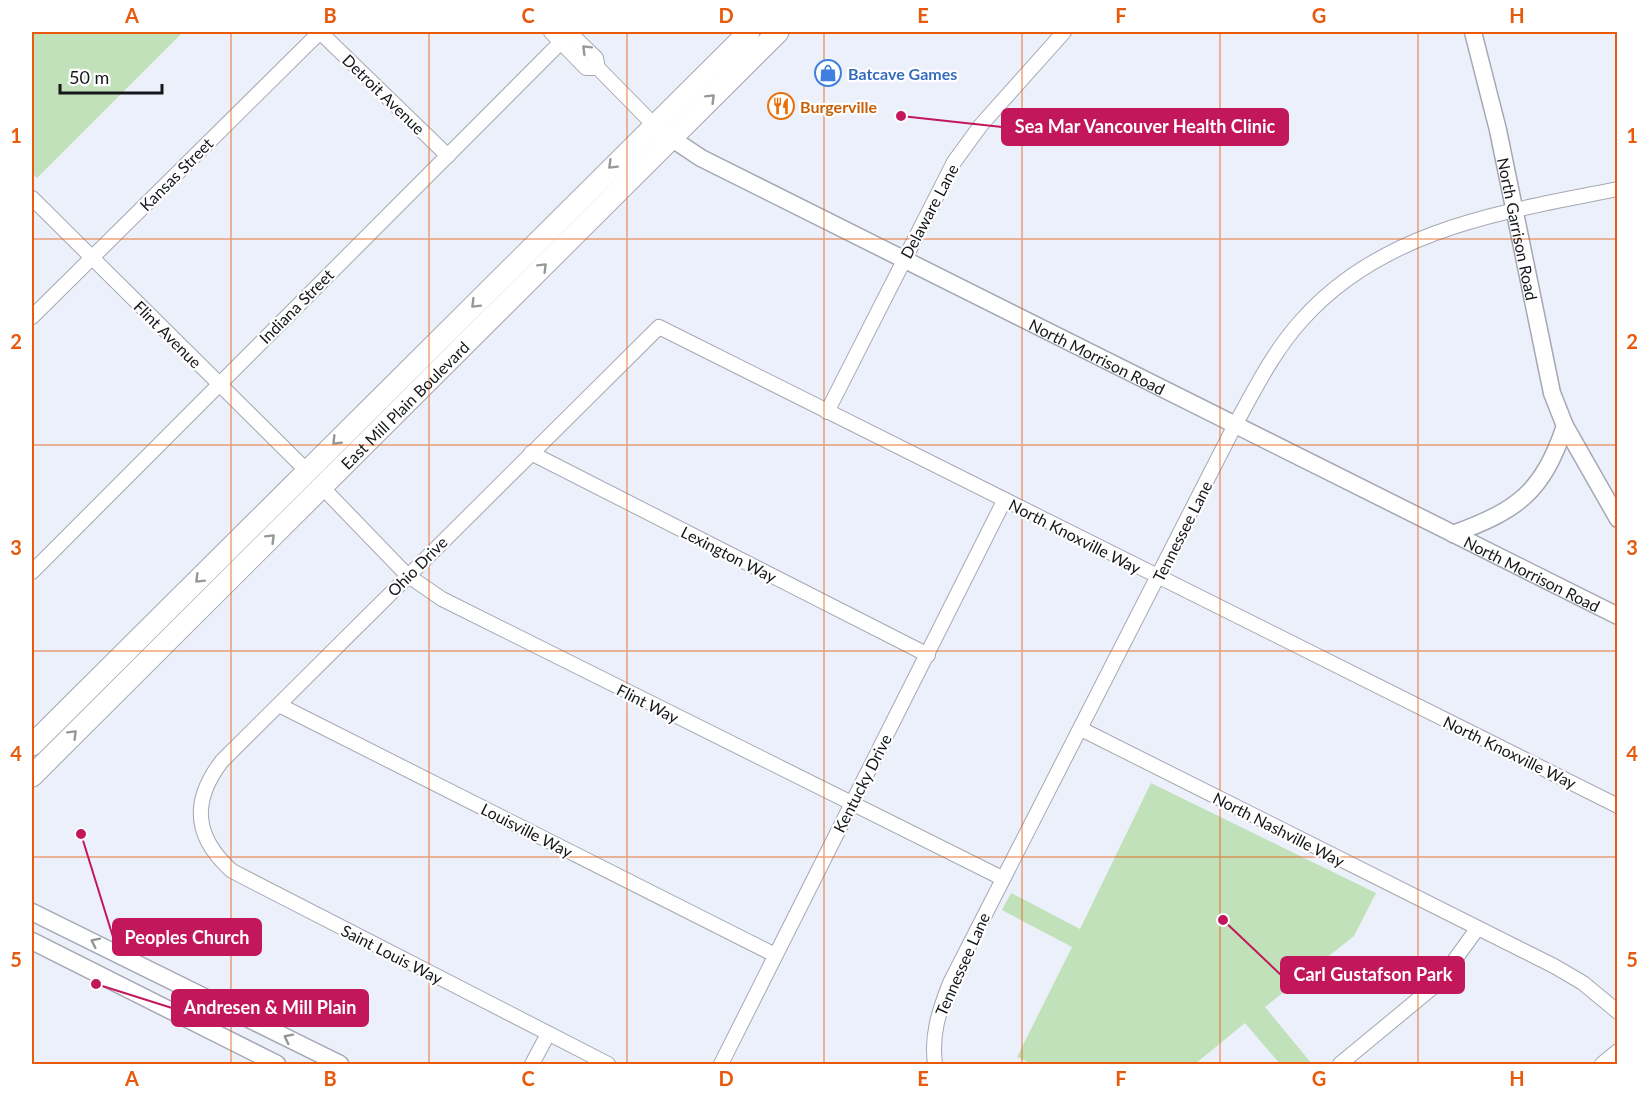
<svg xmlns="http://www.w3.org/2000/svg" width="1649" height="1096" viewBox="0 0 1649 1096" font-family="Lato,sans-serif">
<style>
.green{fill:#c0e1b9}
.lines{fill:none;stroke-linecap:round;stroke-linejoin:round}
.minor-casing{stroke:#a5a8b3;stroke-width:16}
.tertiary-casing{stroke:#a5a8b3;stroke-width:19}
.primary-casing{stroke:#a5a8b3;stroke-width:23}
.minor{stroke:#fff;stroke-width:14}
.tertiary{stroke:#fff;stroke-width:16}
.primary{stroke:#fff;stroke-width:21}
.oneway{stroke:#969798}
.grid{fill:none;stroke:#e8590c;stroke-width:1.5;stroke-opacity:0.55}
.labels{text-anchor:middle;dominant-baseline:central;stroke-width:4.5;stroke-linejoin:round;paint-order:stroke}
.shop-label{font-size:16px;font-weight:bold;fill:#366cbe;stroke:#fff;text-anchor:start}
.street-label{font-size:16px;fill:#15171a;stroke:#fff}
.food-label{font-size:16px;font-weight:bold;fill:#c56008;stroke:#fff;text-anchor:start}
.leader{fill:none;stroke:#c2185b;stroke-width:2}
.callout-dot{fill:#c2185b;stroke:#fff;stroke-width:2}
.callout{fill:#c2185b;stroke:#c2185b;stroke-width:2}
.callout-label{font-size:18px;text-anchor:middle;font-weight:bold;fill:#fff}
.neatline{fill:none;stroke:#e8590c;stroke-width:2}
.grid-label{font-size:20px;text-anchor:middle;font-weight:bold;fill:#e8590c}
</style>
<rect width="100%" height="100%" fill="#ecf0fb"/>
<g class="green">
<path d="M 32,32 L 183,32 L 37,178 L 32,173 Z"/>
<path d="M 1151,783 L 1376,893 L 1354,936 L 1265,1007 L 1312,1064 L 1280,1064 L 1245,1023 L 1195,1064 L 1032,1064 L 1017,1057 L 1072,947 L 1002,910 L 1011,893 L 1080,929 Z"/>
</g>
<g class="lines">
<defs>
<g id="minor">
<path d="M 551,32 L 586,68 L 598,68"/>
<path d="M 569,32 L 596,58 L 598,68 L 654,125"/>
<path d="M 32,198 L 306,470"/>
<path d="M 32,317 L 320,32 L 448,156"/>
<path d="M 827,412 L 954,162 L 981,125 L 1064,32"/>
<path d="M 531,453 L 928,655"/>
<path d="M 322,487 L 407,575 L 442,599 L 1002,878"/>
<path d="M 32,572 L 561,42"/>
<path d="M 279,705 L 775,955"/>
<path d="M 1081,729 L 1554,966 L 1583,983 L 1618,1012"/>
<path d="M 532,1064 L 548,1034"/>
<path d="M 608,1064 L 232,871 C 194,837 191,801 222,761 L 659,327 L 1618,806"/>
<path d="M 721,1064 L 1004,501"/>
<path d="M 935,1064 C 931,1035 939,1011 950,983 L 1235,425 C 1255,389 1273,352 1301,321 C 1382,229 1503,212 1618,189"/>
<path d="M 1340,1064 L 1438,983 L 1477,929"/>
<path d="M 1602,1064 L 1618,1051"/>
</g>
<g id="tertiary">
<path id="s1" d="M 1473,32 L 1498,130 L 1552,393 L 1565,426 L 1618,519"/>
<path id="s2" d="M 662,132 L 701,158 L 1618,616"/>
<path d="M 1453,534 C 1518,510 1542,493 1565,426"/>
<path d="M 32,912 L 340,1064"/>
<path d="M 32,941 L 277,1064"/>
</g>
<g id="primary">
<path d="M 32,745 L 749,32"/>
<path id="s3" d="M 32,776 L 778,32"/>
</g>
</defs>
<use href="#minor" class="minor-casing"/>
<use href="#tertiary" class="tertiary-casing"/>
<use href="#primary" class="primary-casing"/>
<use href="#minor" class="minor"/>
<use href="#tertiary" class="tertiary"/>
<use href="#primary" class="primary"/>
</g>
<defs><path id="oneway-chevron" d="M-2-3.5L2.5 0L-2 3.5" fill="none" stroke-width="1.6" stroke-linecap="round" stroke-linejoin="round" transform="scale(1.5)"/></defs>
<g class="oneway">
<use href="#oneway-chevron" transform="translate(586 49) rotate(-135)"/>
<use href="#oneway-chevron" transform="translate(711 98) rotate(-45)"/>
<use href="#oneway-chevron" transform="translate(612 165) rotate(135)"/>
<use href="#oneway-chevron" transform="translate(543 267) rotate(-45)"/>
<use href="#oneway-chevron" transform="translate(475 304) rotate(135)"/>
<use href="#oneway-chevron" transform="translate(336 441) rotate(135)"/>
<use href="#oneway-chevron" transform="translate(271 538) rotate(-45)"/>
<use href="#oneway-chevron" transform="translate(199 579) rotate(135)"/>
<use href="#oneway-chevron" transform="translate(73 734) rotate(-45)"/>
<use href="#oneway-chevron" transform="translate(95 942) rotate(-154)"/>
<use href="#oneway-chevron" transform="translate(288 1038) rotate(-153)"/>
</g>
<path class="grid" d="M 231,32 L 231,1064M 429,32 L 429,1064M 627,32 L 627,1064M 824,32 L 824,1064M 1022,32 L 1022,1064M 1220,32 L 1220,1064M 1418,32 L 1418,1064M 32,239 L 1618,239M 32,445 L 1618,445M 32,651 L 1618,651M 32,857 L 1618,857"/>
<defs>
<symbol id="shop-ring" viewBox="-11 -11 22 22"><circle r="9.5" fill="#fff" stroke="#3f7fe0" stroke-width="1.5"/><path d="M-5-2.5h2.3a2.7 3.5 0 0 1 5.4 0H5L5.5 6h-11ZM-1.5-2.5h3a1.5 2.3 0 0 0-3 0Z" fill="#3f7fe0"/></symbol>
<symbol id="restaurant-ring" viewBox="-11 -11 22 22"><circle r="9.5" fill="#fff" stroke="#e8710a" stroke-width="1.5"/><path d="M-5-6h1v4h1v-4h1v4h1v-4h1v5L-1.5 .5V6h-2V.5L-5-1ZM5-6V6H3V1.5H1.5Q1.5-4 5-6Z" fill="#e8710a"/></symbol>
</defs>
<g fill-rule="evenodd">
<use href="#shop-ring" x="813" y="58" width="30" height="30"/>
<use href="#restaurant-ring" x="766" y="91" width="30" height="30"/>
</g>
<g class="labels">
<g class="shop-label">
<text x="848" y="73">Batcave Games</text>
</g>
<g class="street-label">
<text transform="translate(384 94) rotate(44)">Detroit Avenue</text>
<text transform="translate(176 174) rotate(-45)">Kansas Street</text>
<text transform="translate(929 211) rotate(-62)">Delaware Lane</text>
<text stroke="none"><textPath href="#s1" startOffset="202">North Garrison Road</textPath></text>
<text transform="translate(296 306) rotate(-45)">Indiana Street</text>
<text transform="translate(168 334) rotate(45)">Flint Avenue</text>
<text stroke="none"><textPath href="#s2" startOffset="490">North Morrison Road</textPath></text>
<text stroke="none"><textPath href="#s3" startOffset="526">East Mill Plain Boulevard</textPath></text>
<text transform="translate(1182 531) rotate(-63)">Tennessee Lane</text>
<text transform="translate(1075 536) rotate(27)">North Knoxville Way</text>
<text transform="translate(729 554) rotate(27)">Lexington Way</text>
<text transform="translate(417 566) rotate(-45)">Ohio Drive</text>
<text stroke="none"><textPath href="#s2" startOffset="976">North Morrison Road</textPath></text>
<text transform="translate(648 703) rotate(27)">Flint Way</text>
<text transform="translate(1510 752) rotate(26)">North Knoxville Way</text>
<text transform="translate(862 783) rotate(-63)">Kentucky Drive</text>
<text transform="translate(1279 829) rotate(27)">North Nashville Way</text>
<text transform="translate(527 830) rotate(27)">Louisville Way</text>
<text transform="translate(392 954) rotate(27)">Saint Louis Way</text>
<text transform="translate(962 964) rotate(-66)">Tennessee Lane</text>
</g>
<g class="food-label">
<text x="800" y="106">Burgerville</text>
</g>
</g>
<path class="leader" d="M901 116L1002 127M81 834L113 937M1223 920L1281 975M96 984L172 1008"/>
<g class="callout-dot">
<circle cx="901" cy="116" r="6"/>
<circle cx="81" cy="834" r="6"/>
<circle cx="1223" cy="920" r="6"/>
<circle cx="96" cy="984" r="6"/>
</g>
<g class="callout">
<rect x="1002" y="109" width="286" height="36" rx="6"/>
<rect x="113" y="919" width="148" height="36" rx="6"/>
<rect x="1281" y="957" width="183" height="36" rx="6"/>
<rect x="172" y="990" width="196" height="36" rx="6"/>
</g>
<g class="callout-label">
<text x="1145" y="133">Sea Mar Vancouver Health Clinic</text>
<text x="187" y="944">Peoples Church</text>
<text x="1373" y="981">Carl Gustafson Park</text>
<text x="270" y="1014">Andresen &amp; Mill Plain</text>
</g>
<rect width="1649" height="1096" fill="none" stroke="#ffffff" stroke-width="66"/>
<path d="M60 84v9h102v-9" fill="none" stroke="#15171a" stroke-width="3"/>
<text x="69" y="84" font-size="18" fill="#15171a" stroke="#ffffff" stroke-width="4.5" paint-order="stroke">50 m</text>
<rect x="33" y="33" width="1583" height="1030" class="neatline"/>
<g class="grid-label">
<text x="132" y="23">A</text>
<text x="330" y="23">B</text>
<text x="528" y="23">C</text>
<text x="726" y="23">D</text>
<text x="923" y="23">E</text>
<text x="1121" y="23">F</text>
<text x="1319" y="23">G</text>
<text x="1517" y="23">H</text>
<text x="16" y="143">1</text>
<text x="1632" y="143">1</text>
<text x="16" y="349">2</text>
<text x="1632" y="349">2</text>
<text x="16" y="555">3</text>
<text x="1632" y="555">3</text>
<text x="16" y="761">4</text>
<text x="1632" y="761">4</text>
<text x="16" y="967">5</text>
<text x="1632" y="967">5</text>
<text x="132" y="1086">A</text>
<text x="330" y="1086">B</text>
<text x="528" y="1086">C</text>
<text x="726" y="1086">D</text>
<text x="923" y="1086">E</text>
<text x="1121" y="1086">F</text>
<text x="1319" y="1086">G</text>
<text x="1517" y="1086">H</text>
</g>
</svg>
